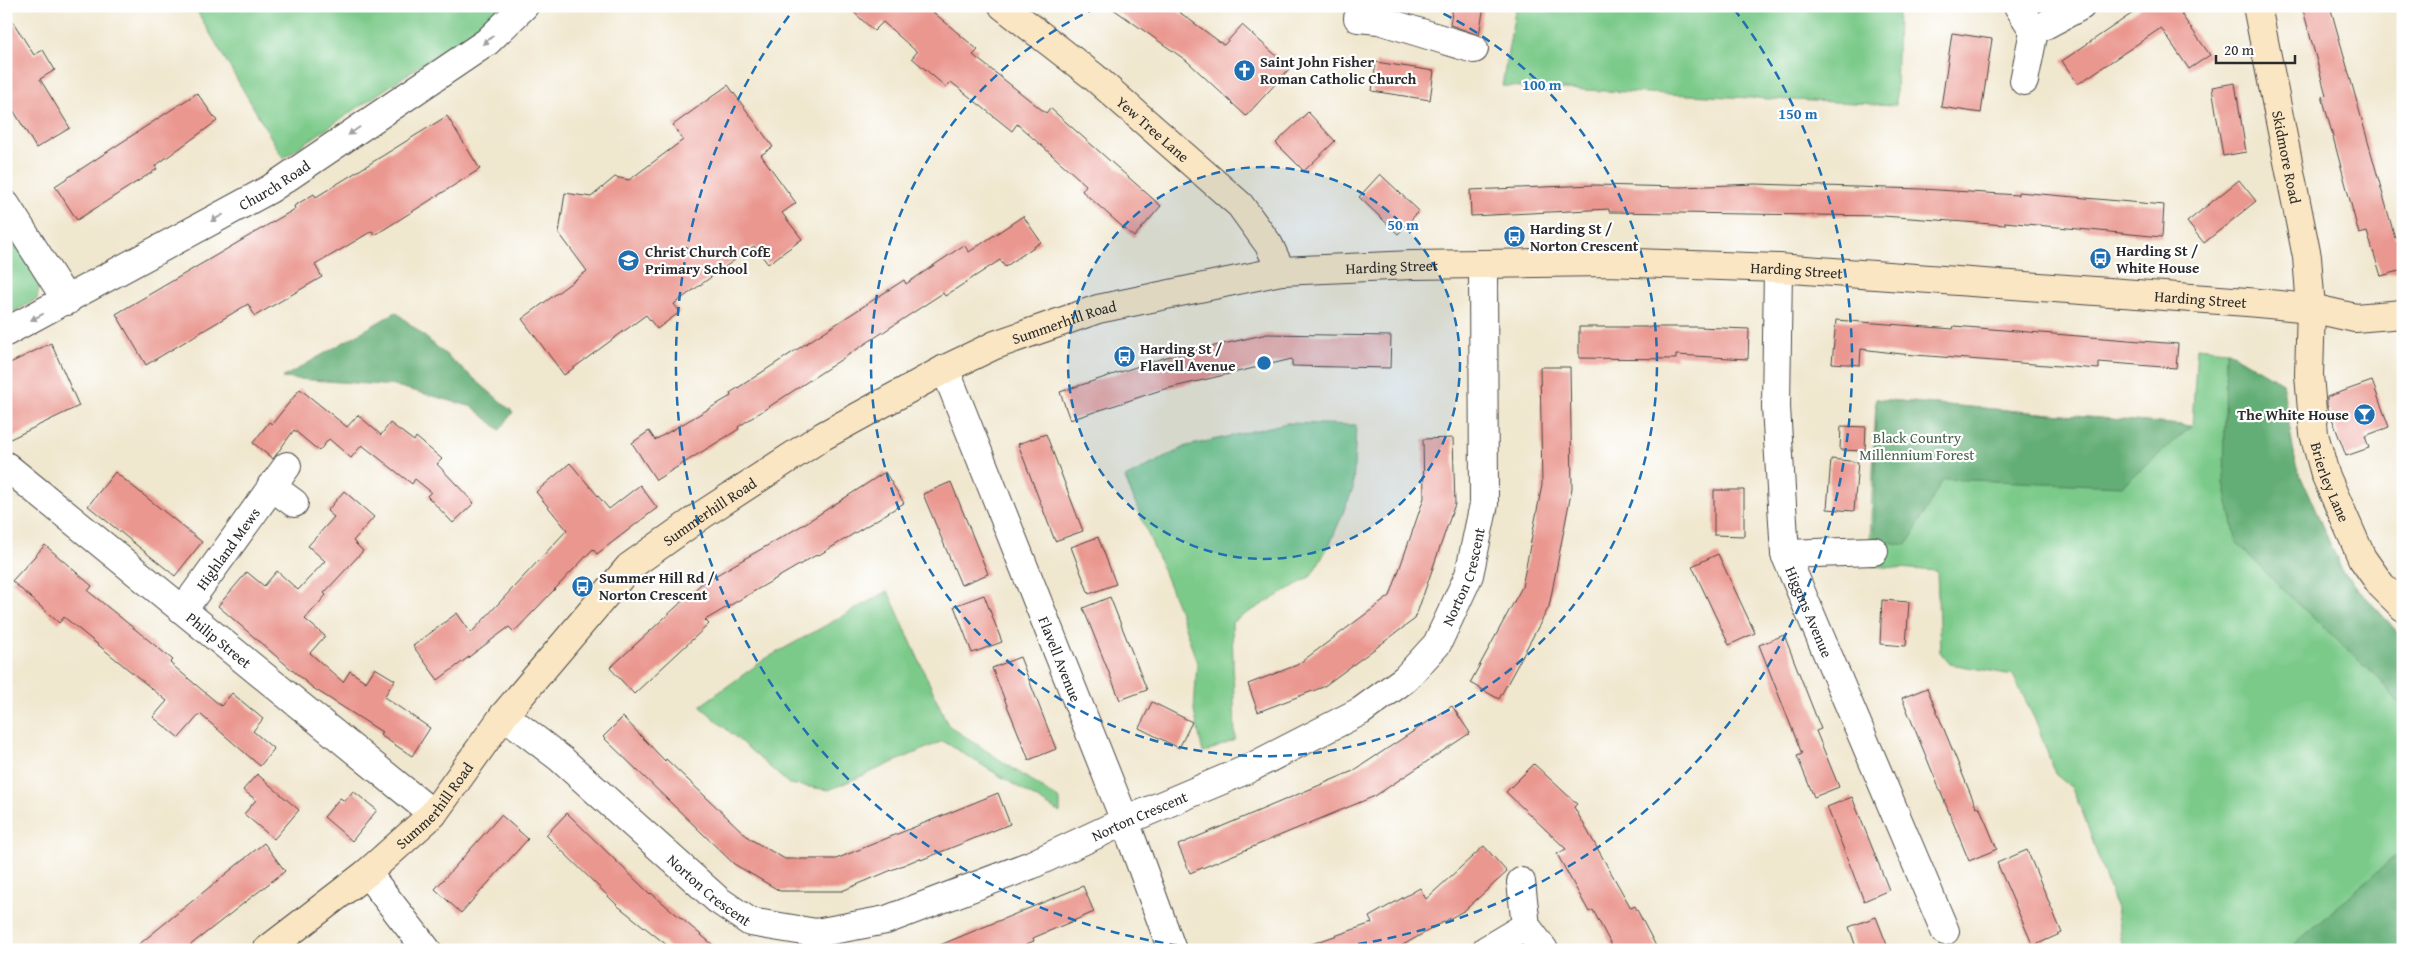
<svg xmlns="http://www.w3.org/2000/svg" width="2409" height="956" viewBox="0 0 2409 956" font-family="'Gentium Book Plus',serif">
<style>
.green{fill:#7bca8a;stroke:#537a5a}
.forest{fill:#64ae76;stroke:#486c50}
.building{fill:#ea978f}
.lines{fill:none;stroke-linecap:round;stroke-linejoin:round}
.street-casing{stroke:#494744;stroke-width:30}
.secondary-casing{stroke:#494744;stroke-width:30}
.street{stroke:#fff;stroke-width:28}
.secondary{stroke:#fbe6c3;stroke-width:28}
.oneway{fill:#a0a0a0}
.ring{fill:none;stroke:#1f6fb2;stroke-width:2.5;stroke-dasharray:9 6}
.labels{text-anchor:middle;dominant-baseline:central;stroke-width:4.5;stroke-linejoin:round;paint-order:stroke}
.poi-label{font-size:15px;font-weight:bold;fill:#2b2b2b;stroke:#fff;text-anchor:start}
.street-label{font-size:15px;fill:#2b2b2b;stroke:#fff}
.park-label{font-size:15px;fill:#47634c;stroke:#fff}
.centre{fill:#1f6fb2;stroke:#fff;stroke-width:2.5}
.ring-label{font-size:15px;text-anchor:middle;font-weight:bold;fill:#1f6fb2;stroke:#fff;stroke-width:4.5;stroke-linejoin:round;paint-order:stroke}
</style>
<rect width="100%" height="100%" fill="#fff"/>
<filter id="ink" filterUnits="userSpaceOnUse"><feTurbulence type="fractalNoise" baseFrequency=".02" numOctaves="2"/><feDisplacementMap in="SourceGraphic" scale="10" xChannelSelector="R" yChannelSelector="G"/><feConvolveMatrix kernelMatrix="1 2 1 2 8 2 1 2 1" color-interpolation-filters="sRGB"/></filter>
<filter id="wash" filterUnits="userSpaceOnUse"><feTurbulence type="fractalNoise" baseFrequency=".0096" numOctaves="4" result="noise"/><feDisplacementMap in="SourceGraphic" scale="20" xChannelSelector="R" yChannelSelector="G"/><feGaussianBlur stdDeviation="1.12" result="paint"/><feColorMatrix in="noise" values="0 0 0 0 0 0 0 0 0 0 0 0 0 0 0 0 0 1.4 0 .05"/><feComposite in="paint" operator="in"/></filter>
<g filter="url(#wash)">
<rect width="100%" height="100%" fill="#f0e7cf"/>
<g class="green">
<path d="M 194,6 L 500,6 L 473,30 L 283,158 Z"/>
<path d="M 1516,6 L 1898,6 L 1896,105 L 1502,86 Z"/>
<path d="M 6,221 L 41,277 L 37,299 L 6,316 Z"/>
<path d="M 2197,347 L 2226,350 L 2282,383 L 2296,466 L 2342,571 L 2403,638 L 2403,935 L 2383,950 L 2123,950 L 2116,909 L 2084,816 L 2072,788 L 2055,774 L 2037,724 L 2013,675 L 1950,664 L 1940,652 L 1937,571 L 1872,566 L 1874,551 L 1870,541 L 1876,399 L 2192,426 Z"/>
<path d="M 1287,423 L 1356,425 L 1353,489 L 1330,544 L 1310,577 L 1232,622 L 1235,740 L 1203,753 L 1194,711 L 1197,663 L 1179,609 L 1125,478 L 1187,446 Z"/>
<path d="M 888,591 L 948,725 L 1060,800 L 1060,813 L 943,741 L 829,790 L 789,784 L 700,706 L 765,659 Z"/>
</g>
<g class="forest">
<path d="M 396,312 L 513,412 L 500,430 L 473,407 L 396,386 L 282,378 Z"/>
<path d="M 2226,350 L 2282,383 L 2296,466 L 2342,571 L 2403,638 L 2403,708 L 2380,680 L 2278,585 L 2237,543 L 2224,484 Z"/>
<path d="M 1876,399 L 2192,426 L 2122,486 L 1943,479 L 1907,545 L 1874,540 Z"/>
<path d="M 2403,849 L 2403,950 L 2288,950 Z"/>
</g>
<g id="blocks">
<g class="building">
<path d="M 847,6 L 926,6 L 978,50 L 973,55 L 1046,113 L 1050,108 L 1161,206 L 1134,237 L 1082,191 L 1086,185 L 1017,124 L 1012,131 L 951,82 L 946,87 L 912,58 L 917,52 L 883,22 L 874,31 Z"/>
<path d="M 1109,6 L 1171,6 L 1224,45 L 1242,25 L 1290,68 L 1246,116 L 1187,61 Z"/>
<path d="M 1453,6 L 1484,6 L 1479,35 L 1450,25 Z"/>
<path d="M 2143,6 L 2192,6 L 2181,14 L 2210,55 L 2189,69 L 2161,28 L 2078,84 L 2062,61 Z"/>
<path d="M 2302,6 L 2330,6 L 2395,238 L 2403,236 L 2403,270 L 2381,276 L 2367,232 L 2359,234 L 2322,96 L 2326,95 Z"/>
<path d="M 6,11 L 34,55 L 43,50 L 55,70 L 40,79 L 70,128 L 36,148 L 6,98 Z"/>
<path d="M 1952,33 L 1992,39 L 1981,113 L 1941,107 Z"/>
<path d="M 1376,62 L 1434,71 L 1430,100 L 1372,91 Z"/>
<path d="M 2235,83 L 2246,152 L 2223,156 L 2212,87 Z"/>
<path d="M 728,85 L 773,147 L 761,155 L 796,203 L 782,213 L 802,239 L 768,264 L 754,246 L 674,304 L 680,312 L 657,329 L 646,315 L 564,375 L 522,319 L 587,271 L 559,233 L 565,193 L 591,197 L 615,177 L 629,180 L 683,140 L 673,125 Z"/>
<path d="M 197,93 L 217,121 L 155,166 L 157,169 L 77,220 L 55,186 Z"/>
<path d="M 1308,112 L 1335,141 L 1304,171 L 1276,143 Z"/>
<path d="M 447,116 L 480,169 L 375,235 L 372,231 L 315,265 L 322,277 L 255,316 L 248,304 L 146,365 L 116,314 L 295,209 L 294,206 L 314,194 L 316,197 Z"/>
<path d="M 1380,174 L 1419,211 L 1398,234 L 1359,197 Z"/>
<path d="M 2239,180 L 2256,201 L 2204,243 L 2187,222 Z"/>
<path d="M 1755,184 L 1922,189 L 2018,195 L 2018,192 L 2164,205 L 2162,237 L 2005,222 L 2005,225 L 1883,216 L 1609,212 L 1609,209 L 1471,216 L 1470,190 L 1594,185 L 1682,187 Z"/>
<path d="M 1023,216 L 1041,242 L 1005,267 L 1000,260 L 945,296 L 943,293 L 738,427 L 739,429 L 656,480 L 632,443 L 649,431 L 655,440 L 731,396 L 730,393 L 904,280 L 906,284 L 964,245 L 969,252 Z"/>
<path d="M 1836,320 L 1953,329 L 1954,326 L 2178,344 L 2176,368 L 2099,362 L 2099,369 L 1902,354 L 1861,349 L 1860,365 L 1832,363 Z"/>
<path d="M 1579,327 L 1697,327 L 1749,329 L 1748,359 L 1676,355 L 1676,359 L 1579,358 Z"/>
<path d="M 1267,334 L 1391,336 L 1390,368 L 1292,366 L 1292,359 L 1161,390 L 1070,420 L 1060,392 L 1166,357 Z"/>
<path d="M 51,343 L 79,406 L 6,441 L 6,365 Z"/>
<path d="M 1540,367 L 1570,367 L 1572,488 L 1549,607 L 1499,699 L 1470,683 L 1522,587 L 1542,485 Z"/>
<path d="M 2372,381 L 2389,427 L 2365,436 L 2369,448 L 2346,456 L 2327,405 L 2327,397 Z"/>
<path d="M 300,389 L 347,427 L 358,415 L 381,435 L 390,423 L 414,441 L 416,437 L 442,459 L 437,464 L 474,503 L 453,523 L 427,496 L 431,492 L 415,479 L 412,484 L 362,445 L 351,458 L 329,439 L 319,451 L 294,430 L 273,459 L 253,443 L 269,422 L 272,424 Z"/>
<path d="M 1841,426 L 1866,427 L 1865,451 L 1840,450 Z"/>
<path d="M 1046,434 L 1083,531 L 1055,541 L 1018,444 Z"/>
<path d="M 1453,438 L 1455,504 L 1415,619 L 1323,687 L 1258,712 L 1248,684 L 1297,665 L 1390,596 L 1424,498 L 1423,439 Z"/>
<path d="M 1831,459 L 1858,462 L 1854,511 L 1827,509 Z"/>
<path d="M 570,463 L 609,509 L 640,485 L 657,508 L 597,554 L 593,549 L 514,632 L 509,627 L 438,680 L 413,646 L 457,613 L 471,633 L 567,530 L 536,492 Z"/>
<path d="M 115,472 L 202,542 L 175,576 L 88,506 Z"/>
<path d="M 885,472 L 904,503 L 819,555 L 818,554 L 705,620 L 709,624 L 634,694 L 610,668 L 701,584 L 801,526 Z"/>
<path d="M 951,482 L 988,574 L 961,585 L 923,494 Z"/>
<path d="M 1714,490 L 1744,490 L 1744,536 L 1714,535 Z"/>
<path d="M 344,491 L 374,517 L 353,541 L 363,551 L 324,593 L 326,595 L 305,619 L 325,636 L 310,653 L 343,682 L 350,671 L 366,682 L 375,668 L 395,680 L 384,697 L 430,728 L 412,756 L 380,735 L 382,732 L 313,688 L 218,606 L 247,572 L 264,586 L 277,571 L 298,590 L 325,561 L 308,546 L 334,517 L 327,511 Z"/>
<path d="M 1098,537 L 1116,584 L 1089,594 L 1071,547 Z"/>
<path d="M 45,545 L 92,586 L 88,591 L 173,660 L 170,663 L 221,706 L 232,693 L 263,719 L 253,731 L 274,749 L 260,766 L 200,714 L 179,738 L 153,717 L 167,701 L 64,617 L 59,623 L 12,581 Z"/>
<path d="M 1718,554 L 1755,633 L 1729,645 L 1692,566 Z"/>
<path d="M 984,595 L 1002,642 L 972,653 L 954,606 Z"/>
<path d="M 1110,597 L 1147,690 L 1120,700 L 1083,608 Z"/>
<path d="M 1882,600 L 1909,602 L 1906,646 L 1880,644 Z"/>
<path d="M 1784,635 L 1821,729 L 1816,731 L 1839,787 L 1814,797 L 1797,756 L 1802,754 L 1759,645 Z"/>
<path d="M 1020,657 L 1056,749 L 1029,760 L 992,668 Z"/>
<path d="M 1927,688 L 1976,807 L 1979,806 L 1997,849 L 1969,861 L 1902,698 Z"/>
<path d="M 1152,702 L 1192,722 L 1179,748 L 1139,728 Z"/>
<path d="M 1452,706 L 1470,733 L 1375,796 L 1190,873 L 1178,845 L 1353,771 Z"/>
<path d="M 623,717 L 665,761 L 666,759 L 750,839 L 785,859 L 836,859 L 998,793 L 1010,824 L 921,860 L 920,858 L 842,891 L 780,891 L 734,864 L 603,737 Z"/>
<path d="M 1534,764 L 1577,804 L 1574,807 L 1631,908 L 1635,906 L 1658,950 L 1614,950 L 1593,910 L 1589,912 L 1557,854 L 1566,849 L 1506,792 Z"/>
<path d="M 257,774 L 299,810 L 274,839 L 244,814 L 256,800 L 243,790 Z"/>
<path d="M 353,791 L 377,810 L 352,841 L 324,817 L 340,798 L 345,801 Z"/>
<path d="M 1852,797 L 1889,890 L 1864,901 L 1827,807 Z"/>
<path d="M 567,813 L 650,894 L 651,893 L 719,950 L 673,950 L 618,906 L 546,835 Z"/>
<path d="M 501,815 L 528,839 L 461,913 L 435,889 Z"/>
<path d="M 264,843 L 285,871 L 184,950 L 132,950 Z"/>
<path d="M 1484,846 L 1507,872 L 1465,910 L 1394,950 L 1304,950 L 1303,947 L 1372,923 L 1369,917 L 1420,888 L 1426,899 Z"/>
<path d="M 2027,850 L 2062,933 L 2033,946 L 1997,863 Z"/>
<path d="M 1083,886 L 1094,912 L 1033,938 L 1034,941 L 1011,950 L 928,950 Z"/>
<path d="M 1876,917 L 1889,950 L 1857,950 L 1849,927 Z"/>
</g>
</g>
</g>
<g filter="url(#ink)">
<use href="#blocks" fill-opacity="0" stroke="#494744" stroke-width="1"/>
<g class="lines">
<defs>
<g id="street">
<path d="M 2018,6 L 2034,31 L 2024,81"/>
<path d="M 1358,18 L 1379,20 L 1474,49"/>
<path d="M 2034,31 L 2081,6"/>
<path d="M 6,205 L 67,301"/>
<path id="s1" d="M 1778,268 L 1776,407 L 1785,554 L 1945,931"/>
<path id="s2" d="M 6,332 L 270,189 L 487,42 L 524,6"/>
<path id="s3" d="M 945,369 L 1125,821 L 1172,950"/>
<path id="s4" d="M 6,466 L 433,814"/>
<path d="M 271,486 L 294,503"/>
<path d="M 1785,554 L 1874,551"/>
<path id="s5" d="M 183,610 L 287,466"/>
<path id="s6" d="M 504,715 L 561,759 L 718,900 L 750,922 L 816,933 L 886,920 L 1031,865 L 1125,821 L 1248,769 L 1361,711 L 1405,679 L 1437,644 L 1469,575 L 1484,504 L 1483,265"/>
<path d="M 367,873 L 427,950"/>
<path d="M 1521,882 L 1526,926 L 1544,950"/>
<path d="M 1486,950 L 1526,926"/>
</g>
<g id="secondary">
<path id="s7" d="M 1003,6 L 1093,76 L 1240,205 L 1269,245 L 1281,271"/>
<path id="s8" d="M 2257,6 L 2307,257 L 2311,308 L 2309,375 L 2314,434 L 2325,474 L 2362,558 L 2381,585 L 2403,607"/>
<path id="s9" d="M 267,950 L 367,873 L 433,814 L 504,715 L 629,567 L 702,515 L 823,436 L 945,369 L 995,345 L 1098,309 L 1281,271 L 1412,265 L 1607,262 L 1778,268 L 2247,302 L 2311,308 L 2355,318 L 2403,314"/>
</g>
</defs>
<use href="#street" class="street-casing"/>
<use href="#secondary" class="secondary-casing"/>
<use href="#street" class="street"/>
<use href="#secondary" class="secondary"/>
</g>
<defs><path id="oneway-solid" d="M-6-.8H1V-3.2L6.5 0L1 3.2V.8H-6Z" transform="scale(1.25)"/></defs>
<g class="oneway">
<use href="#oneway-solid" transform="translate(488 40) rotate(140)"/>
<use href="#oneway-solid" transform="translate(354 131) rotate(145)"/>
<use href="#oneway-solid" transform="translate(217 218) rotate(151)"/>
<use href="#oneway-solid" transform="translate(37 317) rotate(153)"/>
</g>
</g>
<circle cx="1264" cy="363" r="196" fill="#1f6fb2" fill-opacity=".12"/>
<g class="ring">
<circle cx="1264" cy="363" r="196"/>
<path d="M1430 7A393 393 0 1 1 1098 7"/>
<path d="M1208 949A589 589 0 0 1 794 9M1734 9A589 589 0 0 1 1320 949"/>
</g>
<defs>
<symbol id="church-disc" viewBox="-11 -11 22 22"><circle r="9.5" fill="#1f6fb2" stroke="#fff"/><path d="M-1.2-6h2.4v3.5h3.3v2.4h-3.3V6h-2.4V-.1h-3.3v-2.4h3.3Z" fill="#fff"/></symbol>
<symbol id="bus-disc" viewBox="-11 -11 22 22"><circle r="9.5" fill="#1f6fb2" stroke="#fff"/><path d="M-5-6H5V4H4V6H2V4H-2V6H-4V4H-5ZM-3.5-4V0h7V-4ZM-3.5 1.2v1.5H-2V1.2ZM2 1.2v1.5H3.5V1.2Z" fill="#fff"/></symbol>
<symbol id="school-disc" viewBox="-11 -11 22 22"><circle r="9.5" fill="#1f6fb2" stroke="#fff"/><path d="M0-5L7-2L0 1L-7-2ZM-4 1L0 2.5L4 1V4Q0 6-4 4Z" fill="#fff"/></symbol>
<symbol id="bar-disc" viewBox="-11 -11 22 22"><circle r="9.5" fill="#1f6fb2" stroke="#fff"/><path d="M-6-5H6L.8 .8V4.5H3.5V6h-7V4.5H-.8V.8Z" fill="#fff"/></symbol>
</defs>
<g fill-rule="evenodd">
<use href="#church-disc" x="1232" y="58" width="25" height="25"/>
<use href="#bus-disc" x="1502" y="224" width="25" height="25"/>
<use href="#bus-disc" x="2088" y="246" width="25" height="25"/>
<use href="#school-disc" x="616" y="248" width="25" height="25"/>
<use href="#bus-disc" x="1112" y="344" width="25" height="25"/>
<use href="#bar-disc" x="2352" y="402" width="25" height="25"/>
<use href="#bus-disc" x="570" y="574" width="25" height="25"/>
</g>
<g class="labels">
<g class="poi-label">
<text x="1260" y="61">Saint John Fisher<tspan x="1260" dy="17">Roman Catholic Church</tspan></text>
<text x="1530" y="228">Harding St /<tspan x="1530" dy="17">Norton Crescent</tspan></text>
<text x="2116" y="250">Harding St /<tspan x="2116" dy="17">White House</tspan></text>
<text x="645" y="251">Christ Church CofE<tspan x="645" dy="17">Primary School</tspan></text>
<text x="1140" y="348">Harding St /<tspan x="1140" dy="17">Flavell Avenue</tspan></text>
<text x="2349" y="414" text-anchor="end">The White House</text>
<text x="599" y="577">Summer Hill Rd /<tspan x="599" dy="17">Norton Crescent</tspan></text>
</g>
<g class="street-label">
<text stroke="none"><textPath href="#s7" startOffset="194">Yew Tree Lane</textPath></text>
<text stroke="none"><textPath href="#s8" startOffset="154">Skidmore Road</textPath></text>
<text stroke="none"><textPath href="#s2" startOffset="306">Church Road</textPath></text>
<text stroke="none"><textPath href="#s9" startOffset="1366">Harding Street</textPath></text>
<text stroke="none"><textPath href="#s9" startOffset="1771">Harding Street</textPath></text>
<text stroke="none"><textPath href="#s9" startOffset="2176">Harding Street</textPath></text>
<text stroke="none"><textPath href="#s9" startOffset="1032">Summerhill Road</textPath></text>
<text stroke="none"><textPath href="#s8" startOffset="484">Brierley Lane</textPath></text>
<text stroke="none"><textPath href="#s9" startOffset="628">Summerhill Road</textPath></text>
<text stroke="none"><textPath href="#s5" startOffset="76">Highland Mews</textPath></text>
<text stroke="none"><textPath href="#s6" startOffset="1154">Norton Crescent</textPath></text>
<text stroke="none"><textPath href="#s1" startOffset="349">Higgins Avenue</textPath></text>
<text stroke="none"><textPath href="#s4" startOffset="275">Philip Street</textPath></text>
<text stroke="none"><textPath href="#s3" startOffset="312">Flavell Avenue</textPath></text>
<text stroke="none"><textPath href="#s9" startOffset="222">Summerhill Road</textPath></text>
<text stroke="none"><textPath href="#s6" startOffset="734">Norton Crescent</textPath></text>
<text stroke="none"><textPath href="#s6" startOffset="270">Norton Crescent</textPath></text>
</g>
<g class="park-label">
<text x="1917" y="437">Black Country<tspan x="1917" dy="17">Millennium Forest</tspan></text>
</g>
</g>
<circle cx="1264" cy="363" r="8" class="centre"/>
<g class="ring-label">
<text x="1542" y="90">100 m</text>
<text x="1798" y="119">150 m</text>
<text x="1403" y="230">50 m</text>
</g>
<rect width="2409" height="956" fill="none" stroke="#fff" stroke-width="25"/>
<path d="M2216 55v8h79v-8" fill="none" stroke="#2b2b2b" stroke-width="2.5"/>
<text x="2224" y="55" font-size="15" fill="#2b2b2b" stroke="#ffffff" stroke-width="4" paint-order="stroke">20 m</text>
</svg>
